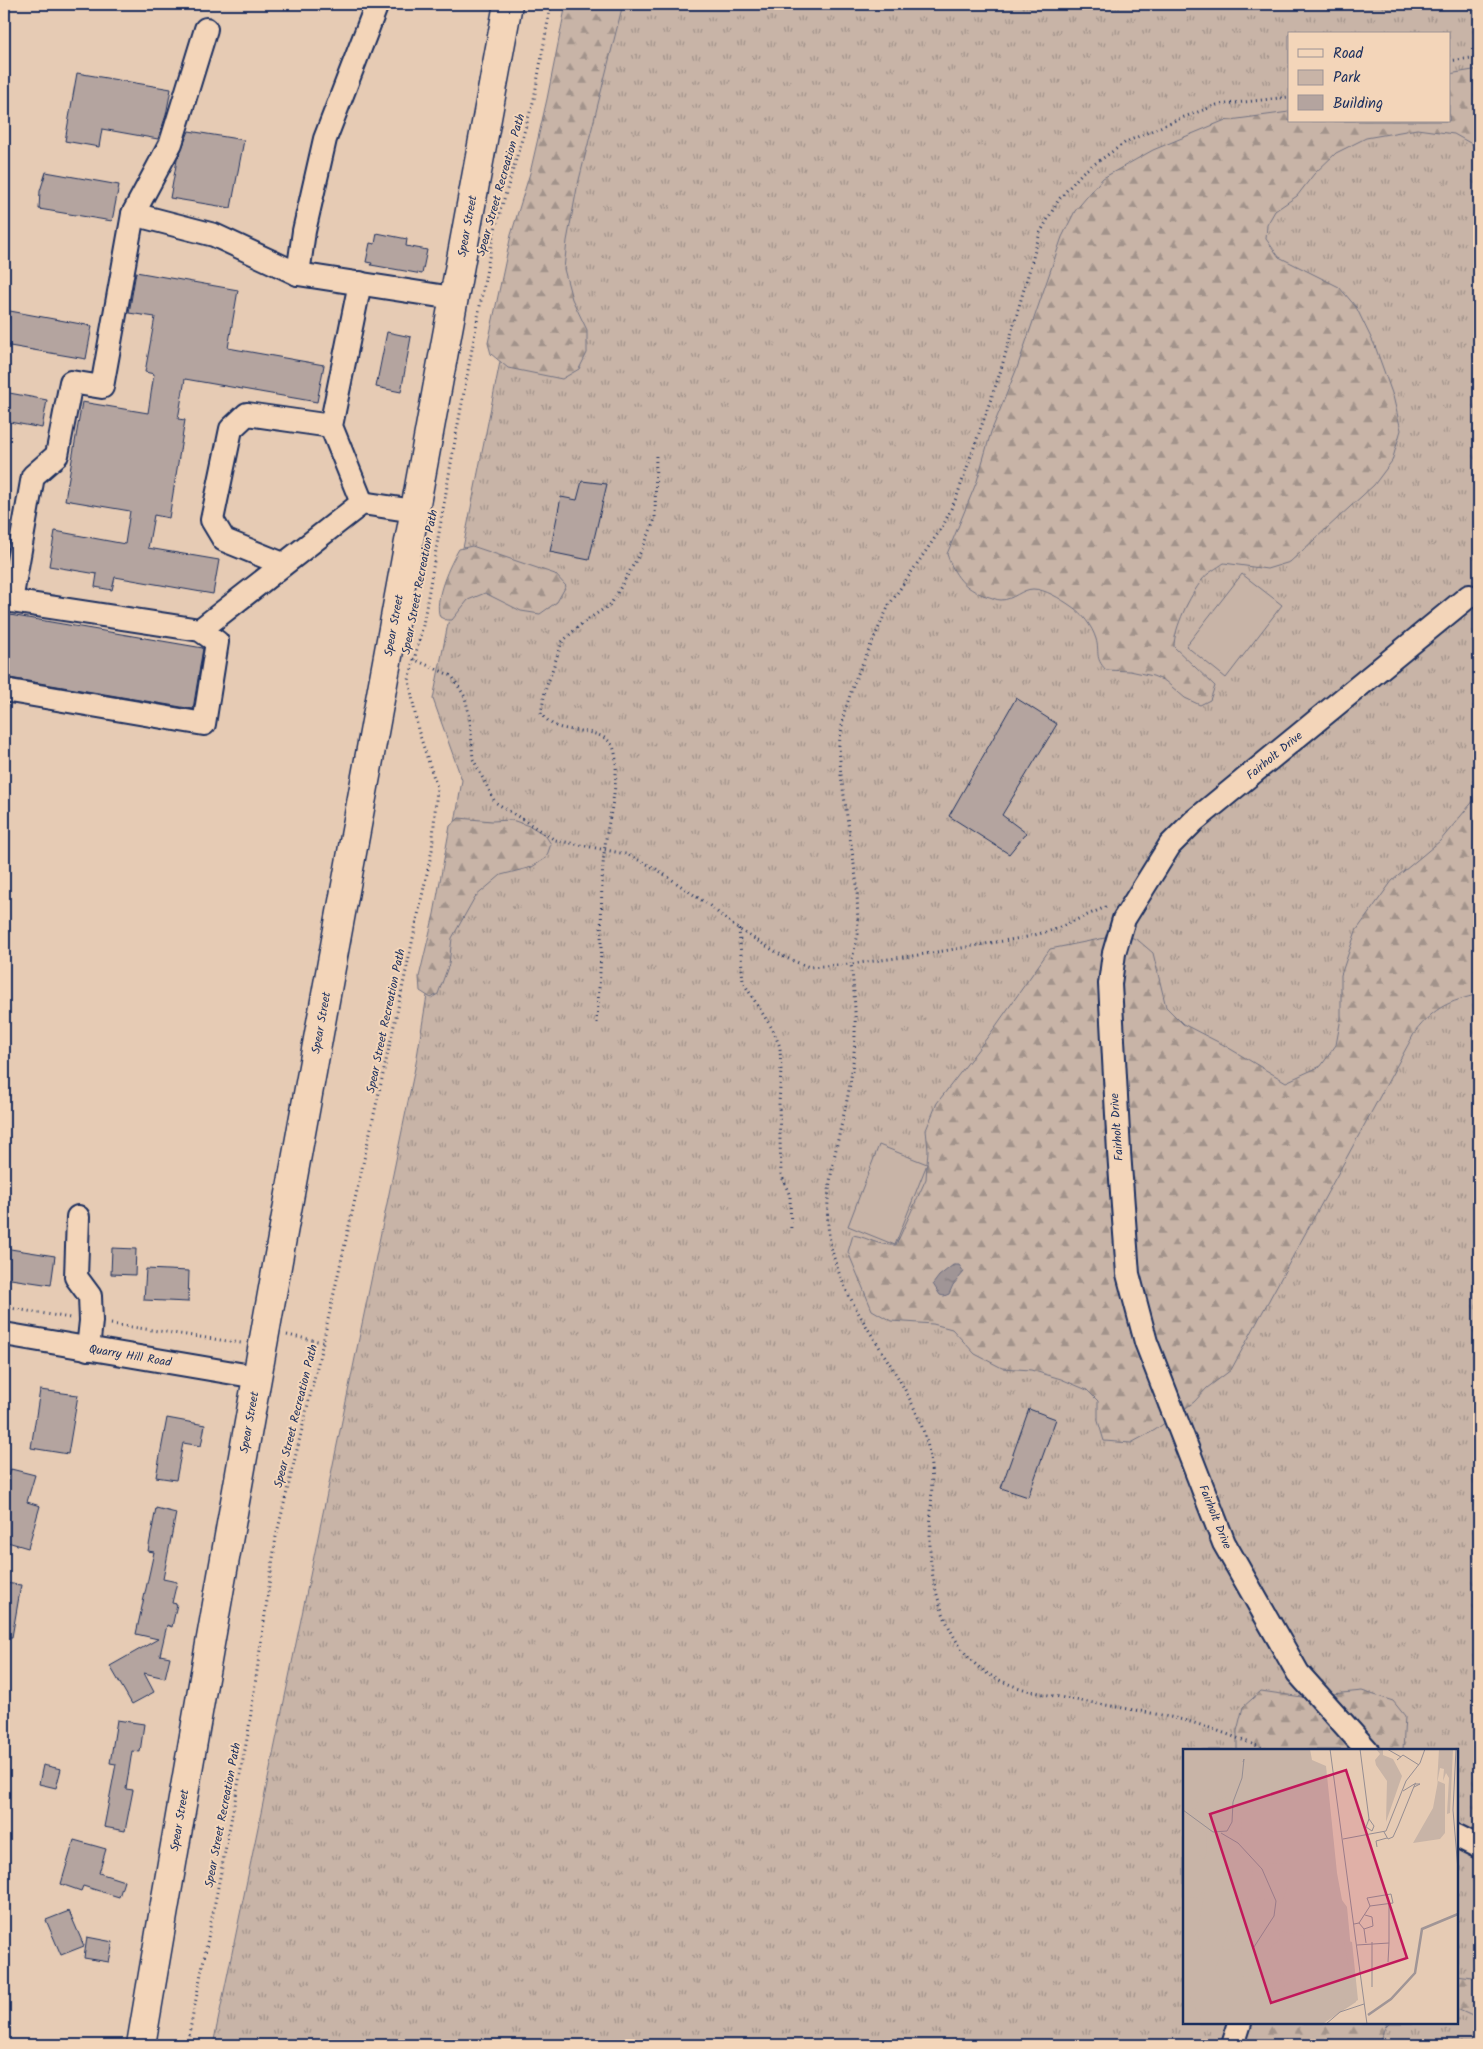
<svg xmlns="http://www.w3.org/2000/svg" width="1483" height="2049" viewBox="0 0 1483 2049" font-family="Kalam,sans-serif">
<style>
.grass{fill:url(#grass-tufts);stroke:#727282;fill-rule:evenodd}
.forest{fill:url(#forest-firs);stroke:#727282}
.park{fill:#c8b4a7;stroke:#727282}
.water{fill:url(#water-ripples);stroke:#6b6c80}
.building{fill:#b4a49f;stroke:#1b2f5e}
.lines{fill:none;stroke-linecap:round;stroke-linejoin:round}
.minor-casing{stroke:#1b2f5e;stroke-width:26}
.major-casing{stroke:#1b2f5e;stroke-width:31}
.path{stroke:#1b2f5e;stroke-width:3;stroke-dasharray:1 4;stroke-linecap:butt}
.minor{stroke:#f3d5b9;stroke-width:22}
.major{stroke:#f3d5b9;stroke-width:28}
.labels{text-anchor:middle;dominant-baseline:central;stroke-width:4;stroke-linejoin:round;paint-order:stroke}
.street-label{font-size:12px;fill:#1b2f5e;stroke:#f3d5b9}
.inset-river{fill:none;stroke:#a09596;stroke-width:2.5}
.inset-road{fill:none;stroke:#958d92;stroke-width:1}
.view{fill:#c2185b;fill-opacity:0.15;stroke:#c2185b;stroke-width:2.5}
.inset-edge{fill:none;stroke:#1b2f5e;stroke-width:2.5}
</style>
<defs>
<pattern id="grass-tufts" width="24" height="20" patternUnits="userSpaceOnUse" patternTransform="scale(1.25)"><rect width="24" height="20" fill="#c8b4a7"/><path d="M3 7l-1-3M5 7V3M7 7l1-3M15 17l-1-3M17 17v-4M19 17l1-3" fill="none" stroke="#a2938b"/></pattern>
<pattern id="forest-firs" width="22" height="20" patternUnits="userSpaceOnUse" patternTransform="scale(1.25)"><rect width="22" height="20" fill="#c8b4a7"/><path d="M5 1l3.5 6h-7zM16 11l3.5 6h-7z" fill="#a2938b"/></pattern>
<pattern id="water-ripples" width="26" height="14" patternUnits="userSpaceOnUse" patternTransform="scale(1.25)"><rect width="26" height="14" fill="#a09596"/><path d="M2 4q2-2 4 0t4 0M15 11q2-2 4 0t4 0" fill="none" stroke="#827a7e"/></pattern>
</defs>
<rect width="100%" height="100%" fill="#e6cbb4"/>
<filter id="ink" filterUnits="userSpaceOnUse"><feTurbulence type="fractalNoise" baseFrequency=".02" numOctaves="2"/><feDisplacementMap in="SourceGraphic" scale="10" xChannelSelector="R" yChannelSelector="G"/><feConvolveMatrix kernelMatrix="1 2 1 2 8 2 1 2 1" color-interpolation-filters="sRGB"/></filter>
<g filter="url(#ink)">
<path class="grass" d="M 587,4 L 1479,4 L 1479,2045 L 213,2045 L 416,1063 L 462,780 L 433,699 L 526,231 ZM 1289,34 L 1449,34 L 1449,121 L 1289,121 ZM 1184,1750 L 1457,1750 L 1457,2023 L 1184,2023 Z"/>
<g class="forest">
<path d="M 566,4 L 623,4 L 577,188 L 567,241 L 564,269 L 572,299 L 587,330 L 587,353 L 579,369 L 562,379 L 508,368 L 491,354 L 488,343 L 511,235 L 530,173 L 547,99 Z"/>
<path d="M 1479,69 L 1479,148 L 1454,134 L 1417,129 L 1366,138 L 1336,153 L 1314,174 L 1297,196 L 1275,211 L 1267,225 L 1266,239 L 1279,257 L 1339,287 L 1356,307 L 1375,346 L 1393,396 L 1401,430 L 1392,461 L 1374,485 L 1290,562 L 1267,569 L 1224,563 C 1217,568 1207,573 1202,580 C 1190,596 1174,627 1174,647 L 1215,686 L 1210,700 L 1200,705 L 1185,698 L 1165,681 L 1153,676 L 1130,671 L 1106,670 C 1094,657 1100,653 1096,639 C 1092,626 1082,613 1071,606 C 1061,599 1045,589 1033,589 C 1022,589 1013,600 1001,600 C 996,600 991,597 986,596 C 964,589 954,575 947,554 L 977,481 L 991,432 L 1017,368 L 1062,237 L 1075,211 L 1103,178 L 1153,150 L 1223,121 L 1289,112 L 1289,121 L 1449,121 L 1449,74 Z"/>
<path d="M 472,546 L 555,574 L 566,586 L 557,602 L 540,614 L 521,611 L 485,593 L 468,600 L 452,620 L 446,620 L 440,617 C 433,600 450,564 459,549 Z"/>
<path d="M 1479,786 L 1479,994 C 1448,1002 1436,1006 1415,1032 L 1231,1370 L 1207,1388 L 1194,1402 L 1155,1430 L 1131,1443 L 1104,1441 L 1098,1421 L 1098,1401 L 1087,1390 L 1061,1379 L 1031,1370 L 1002,1368 L 975,1354 L 952,1329 L 933,1324 L 891,1321 L 872,1310 L 848,1252 L 853,1235 C 870,1238 877,1246 896,1245 L 926,1179 L 928,1150 L 926,1130 L 937,1103 L 993,1030 L 1050,949 L 1125,934 L 1139,941 L 1153,953 L 1166,1007 L 1183,1024 L 1222,1044 L 1286,1082 L 1321,1066 L 1336,1045 L 1341,1018 L 1341,975 L 1356,931 L 1392,881 L 1440,841 L 1475,799 Z"/>
<path d="M 459,818 L 492,821 L 512,820 L 532,827 L 545,835 L 551,844 L 546,858 L 532,867 L 501,875 L 475,897 L 452,938 L 449,964 L 438,994 L 431,998 L 420,991 L 419,977 L 434,914 L 450,826 Z"/>
<path d="M 1261,1691 L 1302,1697 L 1362,1691 L 1393,1701 L 1405,1716 L 1403,1750 L 1237,1750 L 1237,1731 L 1243,1707 Z"/>
<path d="M 1457,1975 L 1479,1978 L 1479,2019 L 1457,2009 Z"/>
<path d="M 1253,2023 L 1389,2023 L 1385,2027 L 1378,2045 L 1243,2045 L 1249,2027 Z"/>
</g>
<g class="park">
<path d="M 1242,574 L 1282,605 L 1226,678 L 1186,646 Z"/>
<path d="M 879,1145 L 927,1164 L 895,1245 L 848,1226 Z"/>
</g>
<path class="water" d="M 953,1265 L 959,1265 L 964,1272 L 953,1285 L 949,1294 L 944,1296 L 940,1295 L 933,1284 L 939,1276 Z"/>
<g class="building">
<path d="M 77,73 L 171,89 L 166,115 L 158,139 L 102,129 L 99,147 L 65,141 Z"/>
<path d="M 189,131 L 244,140 L 231,208 L 170,198 L 177,160 Z"/>
<path d="M 46,172 L 119,185 L 112,221 L 39,209 L 40,191 Z"/>
<path d="M 377,233 L 407,239 L 406,246 L 427,250 L 422,274 L 371,265 L 372,263 L 366,262 L 370,243 L 375,244 Z"/>
<path d="M 136,272 L 238,290 L 228,348 L 324,365 L 317,402 L 185,379 L 178,419 L 185,420 L 169,518 L 154,515 L 148,548 L 219,560 L 213,594 L 115,577 L 112,590 L 95,587 L 97,574 L 49,566 L 55,531 L 125,544 L 130,511 L 65,500 L 82,402 L 148,413 L 154,374 L 145,372 L 155,317 L 129,313 Z"/>
<path d="M 10,311 L 92,326 L 86,359 L 4,345 Z"/>
<path d="M 387,332 L 411,337 L 401,392 L 376,387 Z"/>
<path d="M 4,392 L 47,400 L 42,428 L 4,421 Z"/>
<path d="M 582,481 L 607,484 L 589,560 L 550,552 L 561,497 L 577,500 Z"/>
<path d="M 4,614 L 203,648 L 193,709 L 4,677 Z"/>
<path d="M 1016,698 L 1057,724 L 1002,815 L 1026,833 L 1009,854 L 949,816 Z"/>
<path d="M 4,1248 L 55,1256 L 51,1285 L 4,1278 Z"/>
<path d="M 112,1248 L 136,1249 L 135,1275 L 111,1274 Z"/>
<path d="M 146,1269 L 189,1271 L 188,1302 L 144,1300 Z"/>
<path d="M 40,1390 L 78,1395 L 68,1454 L 31,1448 Z"/>
<path d="M 1029,1409 L 1056,1419 L 1028,1497 L 1001,1488 Z"/>
<path d="M 167,1418 L 205,1425 L 201,1446 L 183,1443 L 176,1480 L 156,1477 Z"/>
<path d="M 11,1469 L 35,1475 L 27,1502 L 40,1506 L 28,1548 L 4,1541 L 4,1494 Z"/>
<path d="M 156,1508 L 176,1513 L 163,1579 L 177,1582 L 172,1603 L 177,1604 L 172,1627 L 167,1625 L 160,1655 L 170,1657 L 165,1678 L 144,1673 L 154,1692 L 132,1704 L 110,1666 L 158,1639 L 136,1634 L 154,1552 L 148,1551 Z"/>
<path d="M 4,1583 L 21,1585 L 12,1637 L 4,1637 Z"/>
<path d="M 117,1720 L 144,1724 L 140,1752 L 132,1751 L 126,1789 L 133,1790 L 125,1831 L 104,1827 L 116,1764 L 110,1763 Z"/>
<path d="M 43,1765 L 61,1769 L 56,1788 L 39,1784 Z"/>
<path d="M 74,1840 L 106,1849 L 99,1873 L 124,1881 L 119,1897 L 83,1886 L 81,1891 L 61,1884 Z"/>
<path d="M 69,1911 L 84,1946 L 61,1955 L 46,1920 Z"/>
<path d="M 87,1937 L 113,1942 L 109,1962 L 84,1958 Z"/>
</g>
<g class="lines">
<defs>
<g id="minor">
<path d="M 133,214 L 171,143 L 206,29"/>
<path d="M 298,274 L 304,231 L 325,139 L 377,4"/>
<path d="M 360,283 L 331,426 L 362,503"/>
<path d="M 283,564 L 224,540 L 212,520 L 231,429 L 247,414 L 331,426"/>
<path d="M 4,600 L 200,630 L 217,642 L 204,724 L 4,690"/>
<path d="M 11,601 L 33,476 L 57,455 L 71,382 L 102,387 L 133,214 L 214,235 L 298,274 L 453,298"/>
<path d="M 200,630 L 362,503 L 414,511"/>
<path d="M 78,1217 L 76,1277 L 90,1296 L 91,1321 L 88,1349"/>
<path id="s1" d="M 4,1334 L 257,1377"/>
<path id="s2" d="M 1367,1750 L 1298,1673 L 1224,1543 L 1146,1342 L 1128,1274 L 1119,1152 L 1110,984 L 1114,953 L 1124,919 L 1170,845 L 1194,821 L 1469,596"/>
<path d="M 1457,1836 L 1479,1847"/>
<path d="M 1233,2045 L 1240,2023"/>
</g>
<g id="major">
<path id="s3" d="M 141,2045 C 256,1363 383,684 508,4"/>
</g>
</defs>
<use href="#minor" class="minor-casing"/>
<use href="#major" class="major-casing"/>
<g class="path">
<path d="M 1449,61 L 1479,57"/>
<path d="M 413,659 L 452,676 L 465,697 L 470,719 L 473,759 L 495,802 L 555,840 L 626,854 L 655,868 L 710,906 L 735,927 L 786,958 L 809,967 L 851,964 L 858,934 L 857,885 L 841,775 L 839,745 L 844,713 L 855,680 L 889,605 L 943,526 L 957,496 L 1000,373 L 1040,233 L 1059,199 L 1083,172 L 1126,142 L 1176,120 L 1217,105 L 1289,97"/>
<path d="M 1106,907 L 1053,930 L 1027,937 L 919,955 L 851,964 C 857,1010 857,1049 848,1095 C 840,1135 825,1183 828,1224 C 833,1307 909,1367 928,1447 C 935,1478 930,1510 930,1542 C 929,1584 947,1643 981,1669 C 1007,1689 1044,1694 1076,1700 C 1110,1706 1145,1711 1179,1719 C 1209,1726 1239,1739 1268,1750"/>
<path d="M 739,929 L 743,982 L 773,1030 L 780,1047 L 781,1070 L 779,1104 L 781,1174 L 790,1196 L 791,1232"/>
<path d="M 597,1023 C 598,996 601,969 601,943 C 602,897 600,863 610,817 C 613,802 621,759 612,745 C 600,727 568,734 552,724 C 548,721 544,717 541,714 L 545,691 L 562,642 L 580,625 L 611,604 L 643,548 L 655,519 L 656,453"/>
<path d="M 4,1307 L 70,1318"/>
<path d="M 111,1324 L 241,1343"/>
<path d="M 287,1335 L 323,1342"/>
<path d="M 187,2045 L 248,1734 L 276,1537 L 323,1342 L 401,994 L 432,850 L 437,787 L 418,730 L 409,680 L 423,625 L 454,446 L 493,236 L 534,99 L 551,4"/>
</g>
<use href="#minor" class="minor"/>
<use href="#major" class="major"/>
</g>
</g>
<g class="labels">
<g class="street-label">
<text transform="translate(501 185) rotate(-74)">Spear Street Recreation Path</text>
<text stroke="none"><textPath href="#s3" startOffset="1848">Spear Street</textPath></text>
<text transform="translate(420 582) rotate(-79)">Spear Street Recreation Path</text>
<text stroke="none"><textPath href="#s3" startOffset="1442">Spear Street</textPath></text>
<text stroke="none"><textPath href="#s2" startOffset="1121">Fairholt Drive</textPath></text>
<text transform="translate(386 1021) rotate(-78)">Spear Street Recreation Path</text>
<text stroke="none"><textPath href="#s3" startOffset="1038">Spear Street</textPath></text>
<text transform="translate(1117 1127) rotate(-94)">Fairholt Drive</text>
<text stroke="none"><textPath href="#s1" startOffset="128">Quarry Hill Road</textPath></text>
<text transform="translate(296 1416) rotate(-76)">Spear Street Recreation Path</text>
<text stroke="none"><textPath href="#s3" startOffset="632">Spear Street</textPath></text>
<text transform="translate(1215 1517) rotate(68)">Fairholt Drive</text>
<text transform="translate(223 1815) rotate(-79)">Spear Street Recreation Path</text>
<text stroke="none"><textPath href="#s3" startOffset="228">Spear Street</textPath></text>
</g>
</g>
<g transform="translate(1183 1749)">
<rect width="275" height="275" fill="#e6cbb4"/>
<path d="M 0,0 L 127,0 L 129,11 L 143,17 L 154,124 L 159,151 L 164,158 L 173,253 L 141,274 L 0,275 ZM 256,0 L 270,0 L 267,64 L 264,65 L 266,29 L 263,24 L 260,32 L 261,20 L 257,19 L 254,35 Z" fill="#c8b4a7"/>
<path d="M 193,0 L 200,0 L 200,6 L 210,10 L 219,27 L 203,73 L 204,32 L 193,16 L 192,11 L 197,5 ZM 255,32 L 262,35 L 262,84 L 257,90 L 230,94 L 250,59 ZM 29,40 L 36,51 L 45,48 L 49,60 L 41,68 L 24,72 L 24,68 L 35,66 L 35,57 L 15,53 L 11,65 L 8,56 L 17,43 ZM 58,69 L 59,89 L 45,95 L 44,84 L 53,70 ZM 16,78 L 23,84 L 24,103 L 21,110 L 16,106 ZM 80,110 L 83,114 L 105,115 L 109,120 L 105,122 L 105,136 L 99,153 L 92,157 L 85,151 L 74,148 L 64,193 L 50,192 L 48,200 L 39,201 L 48,170 L 63,159 L 70,120 ZM 23,138 L 14,182 L 19,205 L 37,207 L 32,221 L 43,237 L 48,237 L 52,229 L 74,226 L 84,240 L 95,238 L 101,225 L 90,222 L 83,212 L 89,196 L 96,192 L 97,185 L 92,181 L 121,187 L 118,226 L 85,248 L 45,258 L 43,273 L 39,275 L 20,275 L 0,233 L 0,152 L 3,149 L 15,148 ZM 161,191 L 169,193 L 175,251 L 154,263 L 162,250 L 167,254 L 171,252 Z" fill="#c8b4a7"/>
<path class="inset-river" d="M 185,266 L 208,250 L 232,224 L 239,180 L 275,165"/>
<path class="inset-road" d="M 147,0 L 184,275M 177,0 L 186,70 L 183,78 L 189,82 L 191,77 L 186,70M 204,0 L 218,8M 273,0 L 270,61 L 275,121M 214,11 L 220,6 L 236,16M 220,42 L 233,34M 0,61 L 30,83 L 44,82 L 49,73 L 50,53 L 59,29 L 61,10 L 60,13M 201,83 L 205,90 L 210,88 L 215,77 L 232,35 L 237,35 L 231,38M 38,84 L 55,94 L 79,120 L 93,152 L 91,167 L 71,198M 160,90 L 203,82 L 223,32 L 237,14 L 242,0M 194,98 L 193,92 L 204,89M 176,174 L 181,180 L 183,194M 171,175 L 176,174 L 187,157 L 210,154 L 208,145 L 184,149 L 187,157M 181,180 L 190,177 L 189,168 L 182,166M 174,196 L 206,194 L 206,154M 205,213 L 206,194M 189,238 L 189,193M 143,275 L 157,263 L 181,255"/>
<path class="view" d="M 163,21 L 224,209 L 88,254 L 27,65 Z"/>
<rect width="275" height="275" class="inset-edge"/>
</g>
<rect width="1483" height="2049" fill="none" stroke="#f3d5b9" stroke-width="20"/>
<rect x="10" y="10" width="1463" height="2029" fill="none" stroke="#1b2f5e" stroke-width="2" filter="url(#ink)"/>
<rect x="1288" y="32" width="162" height="90" fill="#f3d5b9" stroke="#9d9395"/>
<rect x="1298" y="49" width="25" height="8" fill="#f3d5b9" stroke="#9d9395"/>
<text x="1333" y="58" font-size="15" fill="#1b2f5e">Road</text>
<rect x="1298" y="70" width="25" height="15" fill="#c8b4a7" stroke="#9d9395"/>
<text x="1333" y="82" font-size="15" fill="#1b2f5e">Park</text>
<rect x="1298" y="95" width="25" height="15" fill="#b4a49f" stroke="#9d9395"/>
<text x="1333" y="108" font-size="15" fill="#1b2f5e">Building</text>
</svg>
